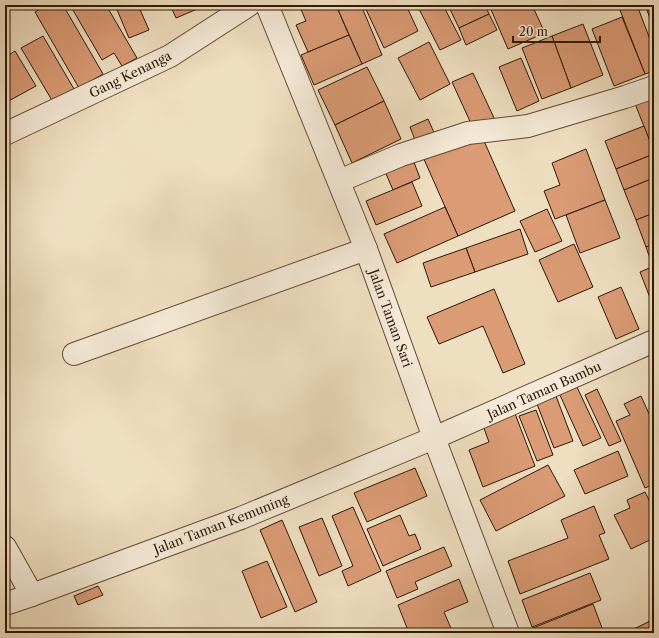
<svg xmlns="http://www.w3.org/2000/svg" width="659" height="638" viewBox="0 0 659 638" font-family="'Libre Caslon Text',serif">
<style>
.building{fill:#da9b75;stroke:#2e1804}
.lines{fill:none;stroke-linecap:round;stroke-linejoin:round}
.minor-casing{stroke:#5e4a33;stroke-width:24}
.minor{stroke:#f5ead7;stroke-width:22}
.labels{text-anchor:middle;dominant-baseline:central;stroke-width:3;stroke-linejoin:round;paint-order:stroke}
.street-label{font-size:13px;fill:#2e1804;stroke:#f5ead7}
</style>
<rect width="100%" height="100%" fill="#efdfc1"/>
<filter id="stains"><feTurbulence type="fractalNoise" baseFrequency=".005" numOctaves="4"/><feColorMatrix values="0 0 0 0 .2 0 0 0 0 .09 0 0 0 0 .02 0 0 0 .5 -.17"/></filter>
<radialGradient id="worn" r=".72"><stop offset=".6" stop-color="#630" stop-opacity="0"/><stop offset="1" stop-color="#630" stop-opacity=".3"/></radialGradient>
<g class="building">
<path d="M 47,5 L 63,5 L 103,74 L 79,88 L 35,12 Z"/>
<path d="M 70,5 L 106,5 L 137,58 L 122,66 L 114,53 L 102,60 Z"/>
<path d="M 115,5 L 138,5 L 149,30 L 129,38 Z"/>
<path d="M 170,5 L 202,5 L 202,7 L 176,18 Z"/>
<path d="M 299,5 L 336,5 L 349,35 L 308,52 L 296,25 L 306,21 Z"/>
<path d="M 336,5 L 361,5 L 382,55 L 362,64 Z"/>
<path d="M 364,5 L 406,5 L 418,31 L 384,48 Z"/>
<path d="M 417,5 L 443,5 L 461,40 L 440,50 Z"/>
<path d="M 448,5 L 485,5 L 489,14 L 459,28 Z"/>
<path d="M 489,5 L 532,5 L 545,33 L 508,49 Z"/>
<path d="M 618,5 L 637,5 L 654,50 L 654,71 L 645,74 Z"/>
<path d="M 645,5 L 654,5 L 654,29 Z"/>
<path d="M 489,14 L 497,30 L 466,45 L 459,28 Z"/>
<path d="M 622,17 L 645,74 L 614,86 L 592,29 Z"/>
<path d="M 583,24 L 603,75 L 571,88 L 552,36 Z"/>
<path d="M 349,35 L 362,64 L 314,85 L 301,55 Z"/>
<path d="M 43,36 L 74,89 L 53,102 L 21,48 Z"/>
<path d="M 552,36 L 571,88 L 542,99 L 522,48 Z"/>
<path d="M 429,42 L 450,84 L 420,100 L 398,58 Z"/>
<path d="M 15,51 L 36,86 L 5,103 L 5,57 Z"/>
<path d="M 521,58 L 539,101 L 517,111 L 499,67 Z"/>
<path d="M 367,67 L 384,101 L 335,125 L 318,90 Z"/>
<path d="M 473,73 L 495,120 L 474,130 L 452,82 Z"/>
<path d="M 654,93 L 654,152 L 634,101 Z"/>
<path d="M 384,101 L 401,139 L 352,163 L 335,125 Z"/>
<path d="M 428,119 L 436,137 L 417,145 L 410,127 Z"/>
<path d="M 644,126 L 654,152 L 654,154 L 616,169 L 605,141 Z"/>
<path d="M 480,132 L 515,211 L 458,236 L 423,157 Z"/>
<path d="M 586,149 L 605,200 L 555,219 L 544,191 L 560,185 L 552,163 Z"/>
<path d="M 654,154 L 654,178 L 624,190 L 616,169 Z"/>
<path d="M 412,157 L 420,178 L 393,190 L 384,169 Z"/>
<path d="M 654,178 L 654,213 L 636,220 L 624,190 Z"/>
<path d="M 412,182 L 422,206 L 376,225 L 366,201 Z"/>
<path d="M 605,200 L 620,238 L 580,253 L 566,215 Z"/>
<path d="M 445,207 L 458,236 L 397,263 L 384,234 Z"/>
<path d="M 547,209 L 562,241 L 535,252 L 520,221 Z"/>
<path d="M 654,213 L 654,244 L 646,247 L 636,220 Z"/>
<path d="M 520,229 L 528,254 L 475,272 L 466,248 Z"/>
<path d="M 574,244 L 593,287 L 558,302 L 539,260 Z"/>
<path d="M 654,244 L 654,266 L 653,267 L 646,247 Z"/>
<path d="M 466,248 L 475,272 L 431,287 L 423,263 Z"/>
<path d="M 654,266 L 654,308 L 640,272 Z"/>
<path d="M 621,287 L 639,329 L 616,339 L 598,297 Z"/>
<path d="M 494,289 L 525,364 L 503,373 L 483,326 L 439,344 L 427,317 Z"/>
<path d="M 576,385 L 601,438 L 583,446 L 559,393 Z"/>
<path d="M 597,389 L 621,441 L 609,446 L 585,395 Z"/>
<path d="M 556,396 L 573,441 L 554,448 L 537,404 Z"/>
<path d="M 641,396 L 654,425 L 654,484 L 645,488 L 616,421 L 630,415 L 624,404 Z"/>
<path d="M 536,410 L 553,455 L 537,461 L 519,416 Z"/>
<path d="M 514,411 L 535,466 L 483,487 L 469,450 L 489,442 L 482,423 Z"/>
<path d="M 618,451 L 628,476 L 585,494 L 574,470 Z"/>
<path d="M 548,465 L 565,496 L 496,531 L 480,500 Z"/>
<path d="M 415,468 L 427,496 L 367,522 L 354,493 Z"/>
<path d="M 645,492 L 654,510 L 654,538 L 631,549 L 614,515 L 630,508 L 627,500 Z"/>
<path d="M 594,506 L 605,533 L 599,535 L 609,559 L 520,594 L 508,561 L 568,538 L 561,520 Z"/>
<path d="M 353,507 L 381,571 L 348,586 L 342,571 L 353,566 L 332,516 Z"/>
<path d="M 400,515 L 409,536 L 415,534 L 421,549 L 383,566 L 367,529 Z"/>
<path d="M 322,518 L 342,566 L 319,576 L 299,527 Z"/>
<path d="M 282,520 L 317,602 L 295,612 L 260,530 Z"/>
<path d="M 444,547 L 452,566 L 415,582 L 418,589 L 397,598 L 386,571 Z"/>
<path d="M 267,561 L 287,607 L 261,618 L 242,571 Z"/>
<path d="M 590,573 L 601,600 L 532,627 L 522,600 Z"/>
<path d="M 459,579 L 468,602 L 444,612 L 453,633 L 409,633 L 398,605 Z"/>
<path d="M 98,586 L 103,595 L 78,605 L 74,596 Z"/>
<path d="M 593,604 L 604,633 L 529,633 L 528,630 Z"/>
<path d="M 654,619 L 654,633 L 624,633 L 638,627 Z"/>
</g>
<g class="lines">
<defs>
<g id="minor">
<path d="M 267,5 L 366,249 L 434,438 L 508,633"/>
<path d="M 5,134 L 170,56 L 249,5"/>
<path d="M 339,181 L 401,155 L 468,133 L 528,126 L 625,97 L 654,87"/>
<path d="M 74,354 L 366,249"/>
<path d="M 5,547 L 32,595"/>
<path d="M 5,604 L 32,595 L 241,518 L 434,438 L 654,341"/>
</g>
</defs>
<use href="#minor" class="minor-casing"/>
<use href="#minor" class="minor"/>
</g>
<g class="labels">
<g class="street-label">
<text transform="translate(130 74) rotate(-26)">Gang Kenanga</text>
<text transform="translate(391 318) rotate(70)">Jalan Taman Sari</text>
<text transform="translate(544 390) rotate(-24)">Jalan Taman Bambu</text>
<text transform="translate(221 524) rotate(-21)">Jalan Taman Kemuning</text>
</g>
</g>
<rect width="659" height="638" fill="none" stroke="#efdfc1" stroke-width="20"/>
<rect x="6" y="6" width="647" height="626" fill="none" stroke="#2e1804" stroke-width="2"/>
<rect x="10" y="10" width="639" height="618" fill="none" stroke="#2e1804"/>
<path d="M513 36v6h87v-6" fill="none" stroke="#2e1804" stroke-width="2"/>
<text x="519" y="36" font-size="12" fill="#2e1804" stroke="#f5ead7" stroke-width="3" paint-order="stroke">20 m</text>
<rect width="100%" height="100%" filter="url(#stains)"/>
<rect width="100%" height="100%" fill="url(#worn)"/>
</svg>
